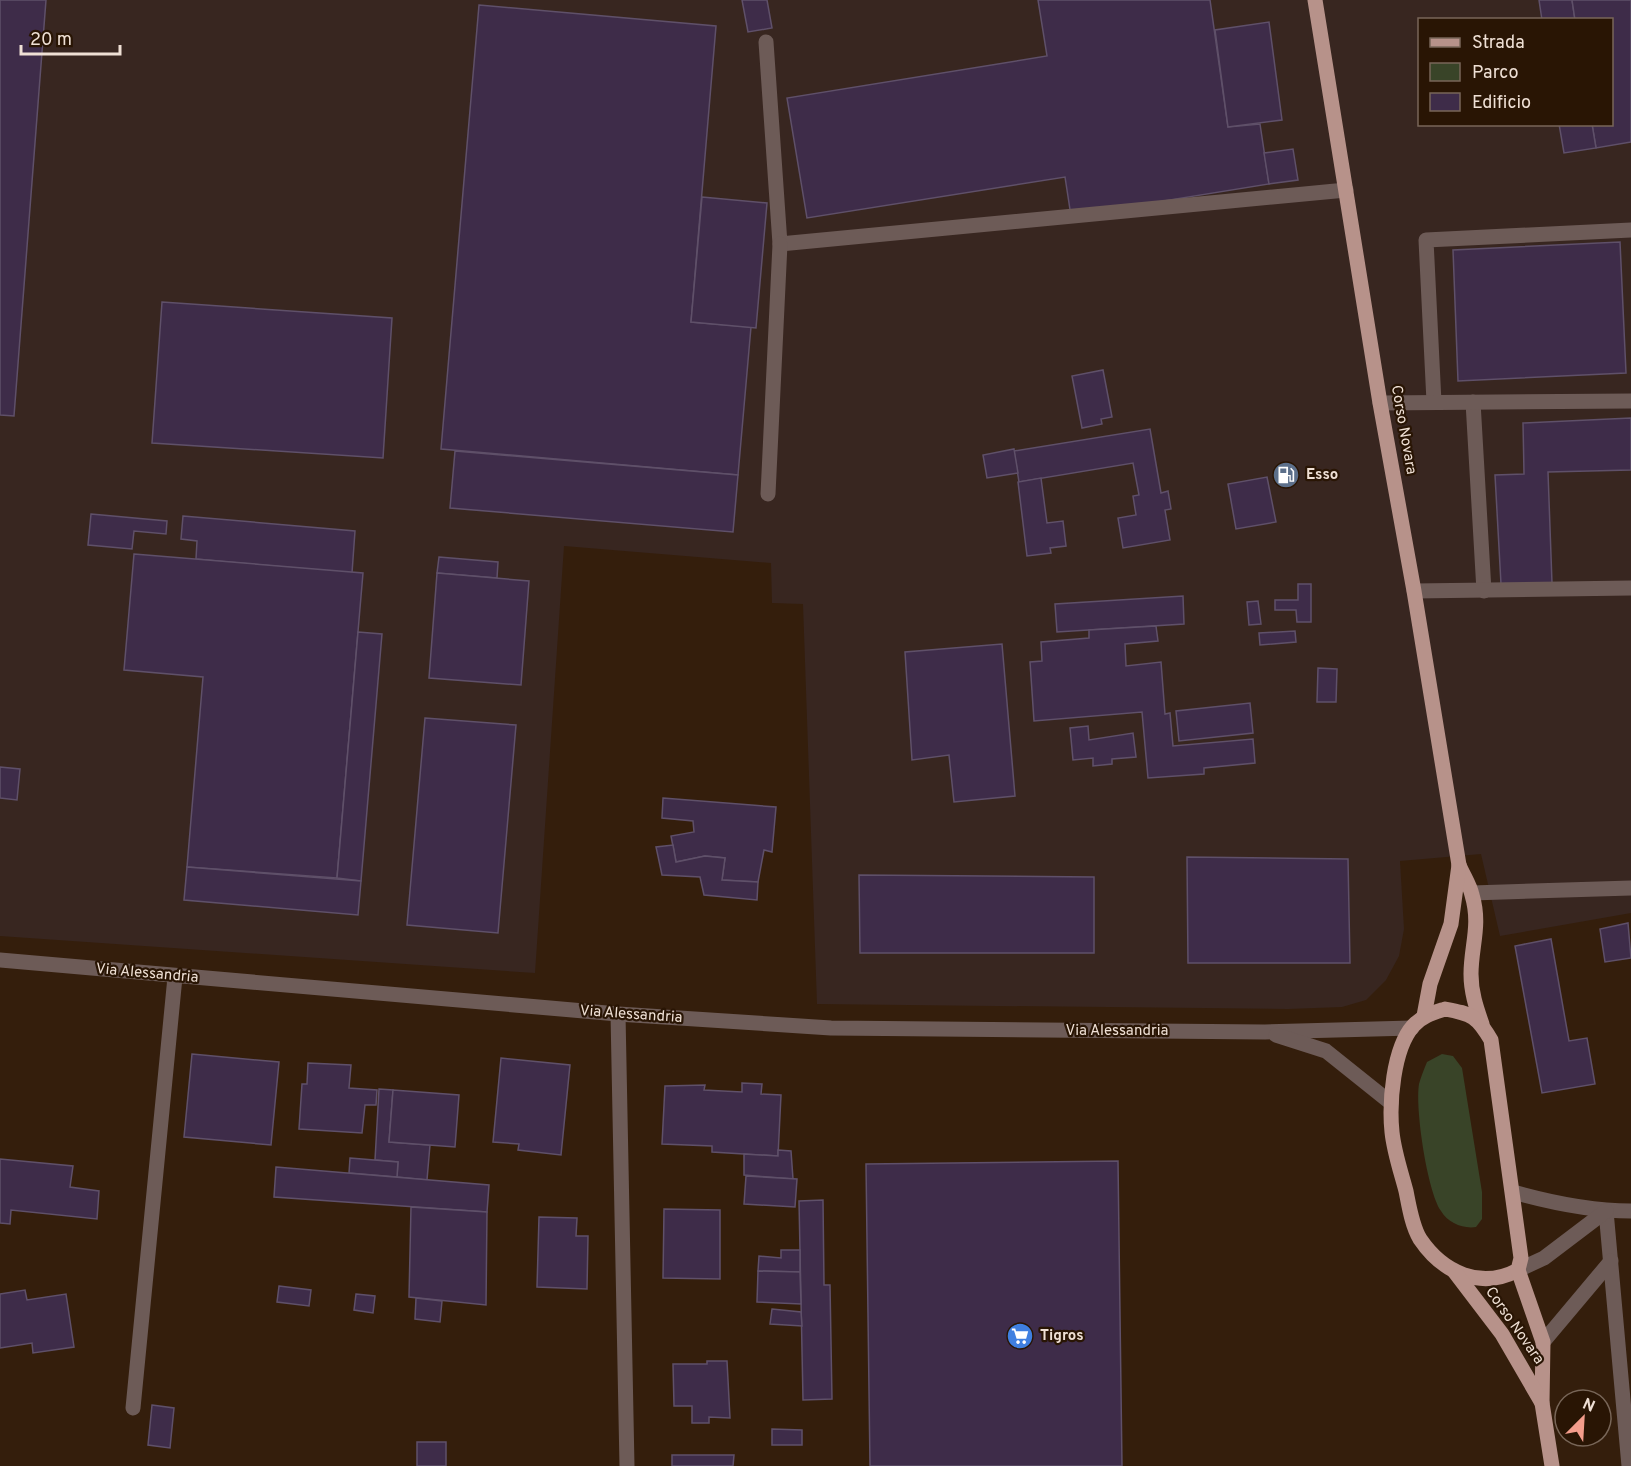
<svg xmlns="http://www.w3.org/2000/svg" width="1631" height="1466" viewBox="0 0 1631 1466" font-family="Overpass,sans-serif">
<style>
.industrial{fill:#382620;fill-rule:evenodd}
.green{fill:#394428}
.building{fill:#3e2c49;stroke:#5f5069;stroke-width:1.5}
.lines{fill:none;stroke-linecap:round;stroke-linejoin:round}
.minor{stroke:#6d5b57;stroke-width:15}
.major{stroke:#b7928a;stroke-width:15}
.labels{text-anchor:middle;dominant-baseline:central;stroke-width:4.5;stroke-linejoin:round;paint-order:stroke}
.street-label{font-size:15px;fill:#efe0d5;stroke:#291504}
.poi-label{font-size:15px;font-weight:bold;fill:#efe0d5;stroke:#291504;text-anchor:start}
</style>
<rect width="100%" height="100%" fill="#341e0c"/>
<path class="industrial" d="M 0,0 L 1631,0 L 1631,913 L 1500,936 L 1481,854 L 1400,861 L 1404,929 L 1399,956 L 1386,980 L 1366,1000 L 1342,1007 L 1288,1009 L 817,1004 L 803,604 L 772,603 L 771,563 L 564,546 L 535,973 L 0,936 ZM 1420,20 L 1612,20 L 1612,124 L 1420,124 Z"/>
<path class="green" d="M 1442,1054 L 1453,1056 L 1462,1068 L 1482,1192 L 1482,1219 L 1476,1227 C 1463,1229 1448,1223 1441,1211 C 1427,1190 1415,1108 1419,1084 C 1421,1077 1424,1069 1427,1062 Z"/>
<g class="building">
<path d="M 0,0 L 46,0 L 14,416 L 0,415 Z"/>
<path d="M 742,0 L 767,0 L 772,28 L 748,32 Z"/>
<path d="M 1038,0 L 1210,0 L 1228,127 L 1260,124 L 1269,184 L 1071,216 L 1065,177 L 807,218 L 787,98 L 1047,56 Z"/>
<path d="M 1539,0 L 1572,0 L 1575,20 L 1542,20 Z"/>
<path d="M 1572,0 L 1631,0 L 1631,142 L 1596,148 L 1592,124 L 1612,124 L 1612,20 L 1575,20 Z"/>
<path d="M 479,5 L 716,26 L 691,322 L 751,327 L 738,475 L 441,449 Z"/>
<path d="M 1269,22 L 1282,120 L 1228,127 L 1215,30 Z"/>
<path d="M 1559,124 L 1592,124 L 1596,148 L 1564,153 Z"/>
<path d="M 1293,149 L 1298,180 L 1269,184 L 1264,153 Z"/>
<path d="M 702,197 L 767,203 L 756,328 L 691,322 Z"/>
<path d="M 1620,242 L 1626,373 L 1458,381 L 1453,250 Z"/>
<path d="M 162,302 L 392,318 L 383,458 L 152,443 Z"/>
<path d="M 1103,370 L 1112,417 L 1101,419 L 1102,424 L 1082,428 L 1072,376 Z"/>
<path d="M 1631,418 L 1631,470 L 1548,472 L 1552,583 L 1501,584 L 1495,475 L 1524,474 L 1523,423 Z"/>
<path d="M 1150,429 L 1161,493 L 1168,491 L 1171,509 L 1165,510 L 1170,540 L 1123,548 L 1118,518 L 1136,515 L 1133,496 L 1139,495 L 1133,463 L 1019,482 L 1014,451 Z"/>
<path d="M 1014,449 L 1018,473 L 987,478 L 983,455 Z"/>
<path d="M 455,451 L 738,475 L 733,532 L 450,508 Z"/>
<path d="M 1267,477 L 1276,522 L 1236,529 L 1228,484 Z"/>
<path d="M 1041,478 L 1047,523 L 1063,521 L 1066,546 L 1050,548 L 1051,553 L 1027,556 L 1018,482 Z"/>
<path d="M 91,514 L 167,521 L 166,534 L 134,531 L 132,549 L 88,545 Z"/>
<path d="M 183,516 L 355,531 L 352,573 L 196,559 L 197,541 L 181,539 Z"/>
<path d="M 134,554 L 363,573 L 337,878 L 187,867 L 203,677 L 124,670 Z"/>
<path d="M 439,557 L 498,562 L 497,578 L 437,573 Z"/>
<path d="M 437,573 L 529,581 L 521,685 L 429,678 Z"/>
<path d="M 1298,584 L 1311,584 L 1311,622 L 1297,622 L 1296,610 L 1275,610 L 1275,600 L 1298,600 Z"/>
<path d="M 1183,596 L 1184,624 L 1057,632 L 1055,604 Z"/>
<path d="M 1258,601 L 1261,624 L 1249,625 L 1247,602 Z"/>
<path d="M 1156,626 L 1158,641 L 1125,644 L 1126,666 L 1161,662 L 1165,714 L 1170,713 L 1173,746 L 1253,739 L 1255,763 L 1204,768 L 1204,774 L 1148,778 L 1142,712 L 1034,721 L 1030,662 L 1042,661 L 1041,642 L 1089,638 L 1089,630 Z"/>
<path d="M 1295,631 L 1296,642 L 1260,645 L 1259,633 Z"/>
<path d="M 358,632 L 382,634 L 361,881 L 337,878 Z"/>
<path d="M 1002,644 L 1015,796 L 954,802 L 949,755 L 912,760 L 905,652 Z"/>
<path d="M 1318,668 L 1337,669 L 1336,702 L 1317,702 Z"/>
<path d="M 1250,703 L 1253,733 L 1179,741 L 1176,711 Z"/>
<path d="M 425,718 L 516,725 L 498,933 L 407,925 Z"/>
<path d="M 1088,726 L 1089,740 L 1133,733 L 1136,757 L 1112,759 L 1112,764 L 1093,766 L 1093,758 L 1073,760 L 1070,728 Z"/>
<path d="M 0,767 L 20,769 L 17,800 L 0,798 Z"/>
<path d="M 663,798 L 776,807 L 772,852 L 764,850 L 758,882 L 722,880 L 725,858 L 705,856 L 676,862 L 671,836 L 694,832 L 693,821 L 662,818 Z"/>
<path d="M 673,845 L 676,862 L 705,856 L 725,858 L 722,880 L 758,882 L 757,900 L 704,895 L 700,877 L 662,875 L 656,847 Z"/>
<path d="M 1187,857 L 1348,859 L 1350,963 L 1188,963 Z"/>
<path d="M 187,867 L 361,881 L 358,915 L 184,900 Z"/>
<path d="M 859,875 L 1094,877 L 1094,953 L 860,953 Z"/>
<path d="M 1628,923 L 1631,958 L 1605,962 L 1600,929 Z"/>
<path d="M 1551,939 L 1569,1041 L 1587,1038 L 1595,1084 L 1542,1093 L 1515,946 Z"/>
<path d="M 192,1054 L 279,1062 L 271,1145 L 184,1137 Z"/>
<path d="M 501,1058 L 570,1065 L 561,1155 L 518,1150 L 519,1144 L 493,1142 Z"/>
<path d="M 308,1063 L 351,1065 L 349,1088 L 377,1090 L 376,1105 L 365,1105 L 362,1133 L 299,1129 L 302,1084 L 307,1084 Z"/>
<path d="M 742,1083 L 762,1084 L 761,1094 L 781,1095 L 778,1156 L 712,1152 L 712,1146 L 662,1144 L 665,1086 L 705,1085 L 704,1090 L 742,1092 Z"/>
<path d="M 379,1089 L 393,1090 L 389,1142 L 430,1145 L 427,1180 L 397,1177 L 398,1162 L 375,1160 Z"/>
<path d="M 393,1090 L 459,1095 L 455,1147 L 389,1142 Z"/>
<path d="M 778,1150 L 791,1151 L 793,1179 L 744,1175 L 744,1154 L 778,1156 Z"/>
<path d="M 350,1158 L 398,1162 L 397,1177 L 349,1173 Z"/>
<path d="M 0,1159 L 73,1166 L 70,1187 L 99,1191 L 97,1219 L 11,1210 L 10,1224 L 0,1223 Z"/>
<path d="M 1118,1161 L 1122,1466 L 870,1466 L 866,1164 Z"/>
<path d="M 276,1167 L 489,1185 L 487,1212 L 274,1197 Z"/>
<path d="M 746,1176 L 797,1179 L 795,1207 L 744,1204 Z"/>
<path d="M 823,1200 L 824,1285 L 830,1285 L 832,1399 L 803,1400 L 799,1201 Z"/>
<path d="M 411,1207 L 487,1212 L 486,1305 L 409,1297 Z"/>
<path d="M 664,1209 L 720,1210 L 720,1279 L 663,1278 Z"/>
<path d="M 539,1217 L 577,1218 L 576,1236 L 588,1236 L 587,1289 L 537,1287 Z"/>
<path d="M 781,1250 L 800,1250 L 800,1272 L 758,1271 L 759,1256 L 781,1258 Z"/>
<path d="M 758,1271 L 800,1272 L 801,1304 L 757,1302 Z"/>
<path d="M 279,1286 L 311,1290 L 309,1306 L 277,1302 Z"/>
<path d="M 25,1290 L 27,1300 L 66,1294 L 74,1347 L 33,1353 L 32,1343 L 0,1348 L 0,1294 Z"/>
<path d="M 356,1294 L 375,1296 L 373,1313 L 354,1310 Z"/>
<path d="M 416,1298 L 442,1301 L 440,1322 L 415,1319 Z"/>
<path d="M 772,1309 L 801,1312 L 802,1326 L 770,1324 Z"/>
<path d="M 707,1361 L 727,1361 L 730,1418 L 709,1417 L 709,1423 L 692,1423 L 692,1406 L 674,1406 L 673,1364 L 707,1364 Z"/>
<path d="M 152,1405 L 174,1408 L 170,1448 L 148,1445 Z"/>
<path d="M 772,1429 L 802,1430 L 802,1445 L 772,1445 Z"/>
<rect x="417" y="1442" width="29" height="24"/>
<path d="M 672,1455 L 734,1455 L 733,1466 L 672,1466 Z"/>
</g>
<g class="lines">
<g class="minor">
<path d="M 766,42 L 780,244 L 1346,190"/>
<path d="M 1434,402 L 1426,240 L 1631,230"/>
<path d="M 1473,402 L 1484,591"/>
<path d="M 1380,403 L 1631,401"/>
<path d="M 768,494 L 780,244"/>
<path d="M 1414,591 L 1631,588"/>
<path d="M 1472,893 L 1631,888"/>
<path d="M 0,960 L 618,1014 L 831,1028 L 1265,1032 L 1412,1028"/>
<path d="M 618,1014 L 627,1466"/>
<path d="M 1276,1035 L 1326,1051 L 1391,1103"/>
<path d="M 1513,1192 C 1552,1203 1590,1211 1631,1211"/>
<path d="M 1606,1211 L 1629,1466"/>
<path d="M 1518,1270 L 1544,1258 L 1606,1211"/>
<path d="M 1543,1342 L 1611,1261"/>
<path d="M 133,1408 L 175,977"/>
</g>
<g class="major">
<path d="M 1315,0 L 1380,403 L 1414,591 L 1459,865 C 1463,875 1470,885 1472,895 C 1481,925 1471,946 1471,974 C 1471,992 1476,1007 1482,1024"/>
<path d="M 1445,1009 C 1472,1014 1477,1016 1491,1040 L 1521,1258 L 1518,1270 C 1481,1290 1443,1273 1420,1239 C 1412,1226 1409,1206 1406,1191 C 1401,1172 1394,1152 1392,1132 C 1389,1103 1393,1049 1413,1026 C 1422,1016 1433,1013 1445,1009 Z"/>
<path d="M 1424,1016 L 1430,984 L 1451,924 L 1459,865"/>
<path d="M 1518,1270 L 1543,1342 L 1542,1403 L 1552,1466"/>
<path d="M 1454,1271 L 1502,1334 L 1542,1403"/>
</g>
</g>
<defs>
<symbol id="fuel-disc" viewBox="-11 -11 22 22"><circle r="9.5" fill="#5c6f8a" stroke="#291504"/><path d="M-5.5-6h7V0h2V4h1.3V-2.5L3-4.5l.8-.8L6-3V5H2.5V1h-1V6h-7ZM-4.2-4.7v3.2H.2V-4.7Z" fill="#fff"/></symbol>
<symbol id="supermarket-disc" viewBox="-11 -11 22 22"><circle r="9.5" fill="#3f7fe0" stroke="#291504"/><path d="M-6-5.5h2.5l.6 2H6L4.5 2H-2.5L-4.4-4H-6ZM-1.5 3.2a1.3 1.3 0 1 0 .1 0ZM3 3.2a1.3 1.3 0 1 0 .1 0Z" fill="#fff"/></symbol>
</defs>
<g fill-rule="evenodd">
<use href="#fuel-disc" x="1271" y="460" width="30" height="30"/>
<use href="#supermarket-disc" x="1005" y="1321" width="30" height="30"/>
</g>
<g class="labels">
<g class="street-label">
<text transform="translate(1403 430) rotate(80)">Corso Novara</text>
<text transform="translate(147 974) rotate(5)">Via Alessandria</text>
<text transform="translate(631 1015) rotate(4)">Via Alessandria</text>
<text x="1117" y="1031">Via Alessandria</text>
<text transform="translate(1514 1326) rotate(55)">Corso Novara</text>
</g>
<g class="poi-label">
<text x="1306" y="475">Esso</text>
<text x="1040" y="1336">Tigros</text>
</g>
</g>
<rect x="1418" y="18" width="195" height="108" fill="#291504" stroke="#786658" stroke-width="1.5"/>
<rect x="1430" y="38" width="30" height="9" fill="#b7928a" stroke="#786658" stroke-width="1.5"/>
<text x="1472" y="48" font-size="18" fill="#efe0d5">Strada</text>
<rect x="1430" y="63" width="30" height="18" fill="#394428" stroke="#786658" stroke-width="1.5"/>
<text x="1472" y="78" font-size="18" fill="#efe0d5">Parco</text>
<rect x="1430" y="93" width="30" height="18" fill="#3e2c49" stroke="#786658" stroke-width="1.5"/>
<text x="1472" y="108" font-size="18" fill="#efe0d5">Edificio</text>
<g transform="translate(1583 1418) rotate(24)"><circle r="28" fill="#291504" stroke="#786658" stroke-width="1.5"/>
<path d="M0-4.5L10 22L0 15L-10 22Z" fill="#f49d8c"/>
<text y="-9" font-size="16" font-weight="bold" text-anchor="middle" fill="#efe0d5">N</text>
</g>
<path d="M21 45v9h99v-9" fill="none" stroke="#efe0d5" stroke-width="3"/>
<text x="30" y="45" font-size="18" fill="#efe0d5" stroke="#291504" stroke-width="4.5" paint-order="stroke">20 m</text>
</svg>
